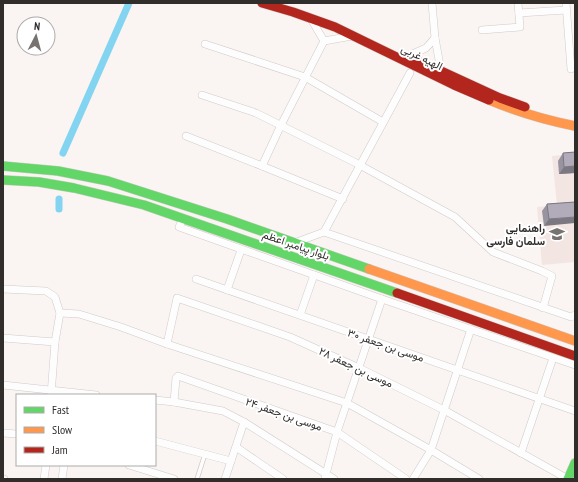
<svg xmlns="http://www.w3.org/2000/svg" width="578" height="482" viewBox="0 0 578 482" font-family="'PT Sans Narrow',Vazirmatn,sans-serif">
<style>
.built{fill:#f3e6e2}
.lines{fill:none;stroke-linecap:round;stroke-linejoin:round}
.canal{stroke:#82d4f1;stroke-width:7}
.lane-casing{stroke:#d0cbc9;stroke-width:5}
.street-casing{stroke:#d0cbc9;stroke-width:8}
.fast-casing{stroke:#d0cbc9;stroke-width:10}
.slow-casing{stroke:#d0cbc9;stroke-width:10}
.jam-casing{stroke:#d0cbc9;stroke-width:10}
.lane{stroke:#fefdfd;stroke-width:3.5}
.street{stroke:#fefdfd;stroke-width:7}
.fast{stroke:#63d668;stroke-width:9}
.slow{stroke:#ff974d;stroke-width:9}
.jam{stroke:#b3261e;stroke-width:9}
.wall{fill:#9893a0}
.shaded-wall{fill:#7c7882}
.building{fill:#b1abba;stroke:#7c7882}
.labels{text-anchor:middle;dominant-baseline:central;stroke-width:4;stroke-linejoin:round;paint-order:stroke}
.street-label{font-size:11px;fill:#302d2b;stroke:#fff}
.poi-label{font-size:11px;font-weight:bold;fill:#302d2b;stroke:#fff;text-anchor:end}
</style>
<rect width="100%" height="100%" fill="#faf4f2"/>
<path class="built" d="M 575,154 L 575,262 L 542,265 L 537,207 L 557,205 L 552,156 Z"/>
<g class="lines">
<g class="canal">
<path d="M 63,153 L 129,3"/>
<path d="M 59,209 L 59,199"/>
</g>
<defs>
<path id="lane" d="M 197,479 L 205,454"/>
<g id="street">
<path d="M 432,3 L 435,38"/>
<path d="M 566,3 L 571,69"/>
<path d="M 519,13 L 566,10"/>
<path d="M 311,19 L 324,41"/>
<path d="M 482,30 L 520,27 L 518,3"/>
<path d="M 324,41 L 281,125 L 262,166 L 343,199"/>
<path d="M 324,41 L 352,36"/>
<path d="M 205,44 L 305,77 L 383,122"/>
<path d="M 408,56 L 426,48 L 435,38 L 441,71"/>
<path d="M 202,95 L 256,113 L 356,163 L 455,217 L 493,252 L 542,271 L 552,276 L 543,308"/>
<path d="M 186,136 L 262,166"/>
<path d="M 183,219 L 179,227 L 382,299 L 575,365"/>
<path d="M 324,232 L 571,317 L 575,315"/>
<path d="M 294,243 L 324,232 L 410,73"/>
<path d="M 196,279 L 575,411"/>
<path d="M 3,289 L 46,291 L 55,297 L 60,313 L 55,342 L 51,395"/>
<path d="M 227,290 L 241,250"/>
<path d="M 60,313 L 79,314 L 121,327 L 167,344 L 347,403 L 431,450 L 479,479"/>
<path d="M 300,315 L 314,275"/>
<path d="M 3,338 L 55,342"/>
<path d="M 167,344 L 177,298 L 290,337 L 359,368 L 444,410 L 568,479"/>
<path d="M 3,385 L 96,395"/>
<path d="M 155,400 L 174,402 L 223,411 L 244,422 L 334,479"/>
<path d="M 174,402 L 176,378 L 178,376 L 337,432 L 406,479"/>
<path d="M 3,433 L 17,434"/>
<path d="M 155,441 L 231,461"/>
<path d="M 236,447 L 283,479"/>
<path d="M 521,453 L 553,358"/>
<path d="M 129,465 L 174,479"/>
<path d="M 325,478 L 337,432 L 382,299"/>
<path d="M 3,479 L 4,479"/>
<path d="M 44,479 L 46,465"/>
<path d="M 62,479 L 64,465"/>
<path d="M 225,479 L 244,422"/>
<path d="M 413,479 L 431,450 L 471,329"/>
</g>
<g id="fast">
<path d="M 3,166 L 58,171 L 108,181 L 227,219 L 369,269"/>
<path d="M 3,180 L 39,182 L 74,188 L 144,205 L 397,293"/>
<path d="M 568,479 L 575,463"/>
</g>
<g id="slow">
<path d="M 489,100 C 518,112 545,120 575,126"/>
<path d="M 369,269 L 575,341"/>
</g>
<g id="jam">
<path d="M 262,3 L 293,12 L 335,27 L 454,85 L 489,100"/>
<path d="M 413,58 L 500,98 L 525,107"/>
<path d="M 397,293 L 575,356"/>
</g>
</defs>
<use href="#lane" class="lane-casing"/>
<use href="#street" class="street-casing"/>
<use href="#fast" class="fast-casing"/>
<use href="#slow" class="slow-casing"/>
<use href="#jam" class="jam-casing"/>
<use href="#lane" class="lane"/>
<use href="#street" class="street"/>
<use href="#fast" class="fast"/>
<use href="#slow" class="slow"/>
<use href="#jam" class="jam"/>
</g>
<g class="wall">
<path d="M 575,152 L 575,173 L 559,174 L 558,161 L 563,153 Z"/>
<path d="M 575,202 L 544,226 L 542,211 L 547,204 Z"/>
</g>
<g class="shaded-wall">
<path d="M 575,166 L 575,173 L 559,174 L 564,167 Z"/>
<path d="M 575,217 L 575,223 L 544,226 L 549,219 Z"/>
</g>
<g class="building">
<path d="M 575,152 L 575,166 L 564,167 L 563,153 Z"/>
<path d="M 575,202 L 575,217 L 549,219 L 547,204 Z"/>
</g>
<defs>
<symbol id="school-bare" viewBox="-9 -9 18 18"><path d="M0-5L7-2L0 1L-7-2ZM-4 1L0 2.5L4 1V4Q0 6-4 4Z" fill="#777371" stroke="#fff" stroke-width="2.5" paint-order="stroke"/></symbol>
</defs>
<g fill-rule="evenodd">
<use href="#school-bare" x="546" y="223" width="22" height="22"/>
</g>
<g class="labels">
<g class="street-label">
<text transform="translate(422 57) rotate(26)">الهیه غربی</text>
<text transform="translate(296 245) rotate(19)">بلوار پیامبر اعظم</text>
<text transform="translate(386 345) rotate(19)">موسی بن جعفر ۳۰</text>
<text transform="translate(356 367) rotate(25)">موسی بن جعفر ۲۸</text>
<text transform="translate(284 414) rotate(19)">موسی بن جعفر ۲۴</text>
</g>
<g class="poi-label">
<text x="545" y="228">راهنمایی<tspan x="545" dy="13">سلمان فارسی</tspan></text>
</g>
</g>
<rect width="578" height="482" fill="none" stroke="#302d2b" stroke-width="8"/>
<rect x="16" y="394" width="140" height="72" fill="#ffffff" stroke="#acabaa"/>
<rect x="24" y="407" width="20" height="6" fill="#63d668" stroke="#acabaa"/>
<text x="52" y="414" font-size="12" fill="#302d2b">Fast</text>
<rect x="24" y="427" width="20" height="6" fill="#ff974d" stroke="#acabaa"/>
<text x="52" y="434" font-size="12" fill="#302d2b">Slow</text>
<rect x="24" y="447" width="20" height="6" fill="#b3261e" stroke="#acabaa"/>
<text x="52" y="454" font-size="12" fill="#302d2b">Jam</text>
<g transform="translate(36 36) rotate(6)"><circle r="19" fill="#ffffff" stroke="#acabaa"/>
<path d="M0-3L7 15L0 10L-7 15Z" fill="#777371"/>
<text y="-6" font-size="11" font-weight="bold" text-anchor="middle" fill="#302d2b">N</text>
</g>
</svg>
